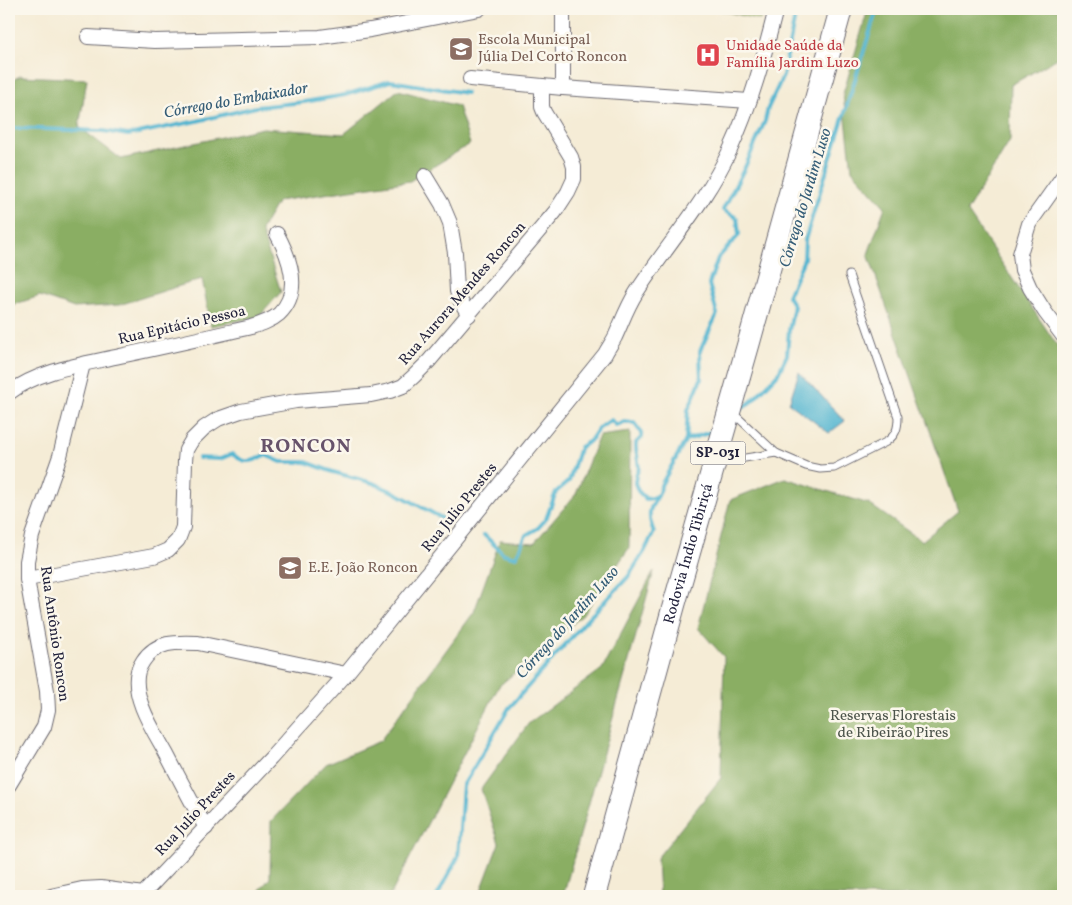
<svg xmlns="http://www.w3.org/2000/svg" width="1072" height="905" viewBox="0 0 1072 905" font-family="Vollkorn,serif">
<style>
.green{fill:#adca71;stroke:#687656}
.forest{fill:#8aae63;stroke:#56684f}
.water{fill:#52b5d0;stroke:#3a6c86}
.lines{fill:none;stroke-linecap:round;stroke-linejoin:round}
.stream{stroke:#52b5d0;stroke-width:4}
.service-casing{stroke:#6c6971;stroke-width:9}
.minor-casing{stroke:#6c6971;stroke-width:16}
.trunk-casing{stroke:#6c6971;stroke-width:24}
.service{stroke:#fff;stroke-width:7}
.minor{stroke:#fff;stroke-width:14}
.trunk{stroke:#fff;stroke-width:22}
.labels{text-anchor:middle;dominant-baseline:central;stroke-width:5;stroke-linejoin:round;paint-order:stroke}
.shield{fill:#fbf7ec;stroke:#636270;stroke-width:1}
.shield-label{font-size:14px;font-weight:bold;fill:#22223b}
.education-label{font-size:15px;fill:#785e54;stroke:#fbf7ec;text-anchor:start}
.health-label{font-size:15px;fill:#be3a42;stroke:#fbf7ec;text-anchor:start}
.street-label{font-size:15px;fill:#22223b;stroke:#fbf7ec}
.park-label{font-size:15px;fill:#4c544b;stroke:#fbf7ec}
.water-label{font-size:16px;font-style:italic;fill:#355d77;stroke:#fbf7ec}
.district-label{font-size:20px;font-weight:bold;letter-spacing:1px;fill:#67536b;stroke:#fbf7ec}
</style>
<rect width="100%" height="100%" fill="#fbf7ec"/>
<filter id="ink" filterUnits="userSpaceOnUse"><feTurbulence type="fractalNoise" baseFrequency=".02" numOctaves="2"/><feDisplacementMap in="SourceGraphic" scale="10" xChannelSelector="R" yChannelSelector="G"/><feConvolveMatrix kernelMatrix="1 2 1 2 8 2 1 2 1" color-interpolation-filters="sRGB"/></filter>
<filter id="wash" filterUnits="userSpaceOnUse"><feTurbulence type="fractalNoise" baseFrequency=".0096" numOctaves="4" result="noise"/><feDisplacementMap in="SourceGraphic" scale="20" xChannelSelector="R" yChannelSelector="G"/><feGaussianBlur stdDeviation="1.12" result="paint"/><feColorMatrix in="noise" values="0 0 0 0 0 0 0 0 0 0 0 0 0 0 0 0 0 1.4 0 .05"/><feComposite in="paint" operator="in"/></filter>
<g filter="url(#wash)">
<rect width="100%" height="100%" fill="#f5ecd6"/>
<path class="green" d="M 715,9 L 763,9 L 760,20 Z"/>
<g class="forest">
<path d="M 868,9 L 1063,9 L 1063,55 L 1011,85 L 1010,141 L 967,211 L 1063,354 L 1063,896 L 659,896 L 657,858 L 721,778 L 724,657 L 698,628 L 730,500 L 785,478 L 869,504 L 922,541 L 958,511 L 868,254 L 885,207 L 852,170 L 843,94 Z"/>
<path d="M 20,76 L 87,79 L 79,127 L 121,159 L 263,128 L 344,134 L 398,90 L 458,106 L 470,144 L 410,181 L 278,201 L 261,230 L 281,292 L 259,317 L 211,326 L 202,279 L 119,305 L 74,308 L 40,296 L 9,306 L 9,82 Z"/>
<path d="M 630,432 L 629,548 L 584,614 L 499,686 L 390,896 L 255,896 L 270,878 L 271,821 L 326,764 L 380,741 L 474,612 L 500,540 L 534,543 L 576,494 L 599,436 Z"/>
<path d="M 654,571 L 563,896 L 479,896 L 499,843 L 481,789 L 529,723 L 602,669 Z"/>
</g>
<path class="water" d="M 799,372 L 845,421 L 829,433 L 789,403 Z"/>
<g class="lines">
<g class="stream">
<path d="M 9,128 L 103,131 L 128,135 L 197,121 L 256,107 L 304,102 L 345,95 L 390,81 L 466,93"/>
<path d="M 741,409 L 752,401 L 778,374 L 787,355 L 789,330 L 794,306 L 788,296 L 804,259 L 805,240 L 877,9"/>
<path d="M 686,440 L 714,431"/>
<path d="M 199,458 L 220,459 L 232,454 C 245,464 251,463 265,455 L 281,462 L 306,462 L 333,472 L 373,483 L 396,493 L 449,522"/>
<path d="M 484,535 L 504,554 L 516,557 L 526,535 L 538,528 L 546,519 L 556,492 L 569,481 L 580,447 L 590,441 L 598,429 L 611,420 L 617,426 L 624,422 L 634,423 L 640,431 L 642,437 L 636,443 L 636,448 L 639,468 L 636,475 L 635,483 L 638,491 L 646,499 L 653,498 L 657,495"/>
<path d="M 437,896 L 458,857 L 463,786 L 509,708 L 585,622 L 628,577 L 644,552 L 654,532 C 651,525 648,516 651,508 C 654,500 661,495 661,485 L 686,440 L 688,410 L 701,379 L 700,351 L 717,314 L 709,284 L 718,258 L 739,235 L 737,218 L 723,210 L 745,167 L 765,121 L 768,108 L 783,76 L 795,16 L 799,9"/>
</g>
</g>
</g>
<g filter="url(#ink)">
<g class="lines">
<defs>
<g id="service">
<path d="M 732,412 L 776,453 L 806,466 L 820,469 L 834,468 L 886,442 C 896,435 898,429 898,417 L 849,275"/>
<path d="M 720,462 L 776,453"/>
</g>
<g id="minor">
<path d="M 562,9 L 563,14 L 563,88"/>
<path d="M 88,37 L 155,41 L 320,37 L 370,30 L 479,9"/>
<path d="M 470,79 L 563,88 L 749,101"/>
<path d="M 425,176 L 442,204 L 450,223 L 455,253 L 457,291 L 461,302 L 469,315"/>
<path d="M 1063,176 L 1029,224 L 1020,254 L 1022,270 L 1030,288 L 1045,312 L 1063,336"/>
<path d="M 9,393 C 39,370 84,364 120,356 C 164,347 207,337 251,327 C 261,324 271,321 279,314 C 302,292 290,258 277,234"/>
<path d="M 27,579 L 154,556 L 168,550 L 178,540 L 183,527 L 185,461 L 186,450 L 192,440 L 204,428 L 218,419 L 241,411 L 296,401 L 371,395 L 390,391 L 403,386 L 414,376 L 429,361 L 555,212 L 568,192 L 574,179 L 574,167 L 571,157 L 544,112 L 542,107 L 542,86"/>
<path d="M 9,785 L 44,727 L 48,710 L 47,691 L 27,579 L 27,561 L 32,536 L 60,456 L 83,364"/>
<path d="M 206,828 C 192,803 179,778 166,753 C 154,731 131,697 138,671 C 139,668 141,664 143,661 C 156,641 176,642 198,643 L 346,674"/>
<path d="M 51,896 L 82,889 L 101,888 L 143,894 L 271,758 L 346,674 L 605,354 C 608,348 612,343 615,337 C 622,322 627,307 636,293 C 667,245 706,202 730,150 C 751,105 764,56 776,9"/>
</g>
<g id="trunk">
<path id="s1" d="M 594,896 L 674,605 L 749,342 L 841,9"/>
</g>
</defs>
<use href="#service" class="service-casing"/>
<use href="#minor" class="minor-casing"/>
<use href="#trunk" class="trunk-casing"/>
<use href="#service" class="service"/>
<use href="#minor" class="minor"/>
<use href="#trunk" class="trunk"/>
</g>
</g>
<defs>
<symbol id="school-square" viewBox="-11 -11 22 22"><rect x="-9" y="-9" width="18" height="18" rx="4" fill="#8d6e63" stroke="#fbf7ec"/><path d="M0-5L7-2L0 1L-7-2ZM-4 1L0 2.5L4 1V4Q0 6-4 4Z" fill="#fff"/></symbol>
<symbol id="hospital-square" viewBox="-11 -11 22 22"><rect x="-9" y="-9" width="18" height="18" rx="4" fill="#e0444e" stroke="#fbf7ec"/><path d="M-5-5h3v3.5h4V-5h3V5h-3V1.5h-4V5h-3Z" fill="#fff"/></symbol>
</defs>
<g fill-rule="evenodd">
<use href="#school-square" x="447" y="35" width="28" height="28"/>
<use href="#hospital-square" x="694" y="41" width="28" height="28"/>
<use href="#school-square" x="276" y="554" width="28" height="28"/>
</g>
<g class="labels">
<rect class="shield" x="690.5" y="441.5" width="55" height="23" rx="4"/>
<g class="shield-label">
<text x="718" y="453">SP-031</text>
</g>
<g class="education-label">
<text x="478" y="40">Escola Municipal<tspan x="478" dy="17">Júlia Del Corto Roncon</tspan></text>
<text x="308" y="568">E.E. João Roncon</text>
</g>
<g class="health-label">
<text x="726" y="46">Unidade Saúde da<tspan x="726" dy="17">Família Jardim Luzo</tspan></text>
</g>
<g class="street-label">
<text transform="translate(463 294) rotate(-49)">Rua Aurora Mendes Roncon</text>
<text transform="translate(182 326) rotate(-13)">Rua Epitácio Pessoa</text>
<text transform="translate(460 508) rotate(-51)">Rua Julio Prestes</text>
<text stroke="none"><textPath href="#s1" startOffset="355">Rodovia Índio Tibiriçá</textPath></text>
<text transform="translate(54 634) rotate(82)">Rua Antônio Roncon</text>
<text transform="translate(196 814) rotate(-47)">Rua Julio Prestes</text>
</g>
<g class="park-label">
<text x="893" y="716">Reservas Florestais<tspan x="893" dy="17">de Ribeirão Pires</tspan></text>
</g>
<g class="water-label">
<text transform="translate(236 101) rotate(-10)">Córrego do Embaixador</text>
<text transform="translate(806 198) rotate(-73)">Córrego do Jardim Luso</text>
<text transform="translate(568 623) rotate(-48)">Córrego do Jardim Luso</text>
</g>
<g class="district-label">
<text x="306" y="447">RONCON</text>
</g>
</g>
<rect width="1072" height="905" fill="none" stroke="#fbf7ec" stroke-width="30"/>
</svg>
